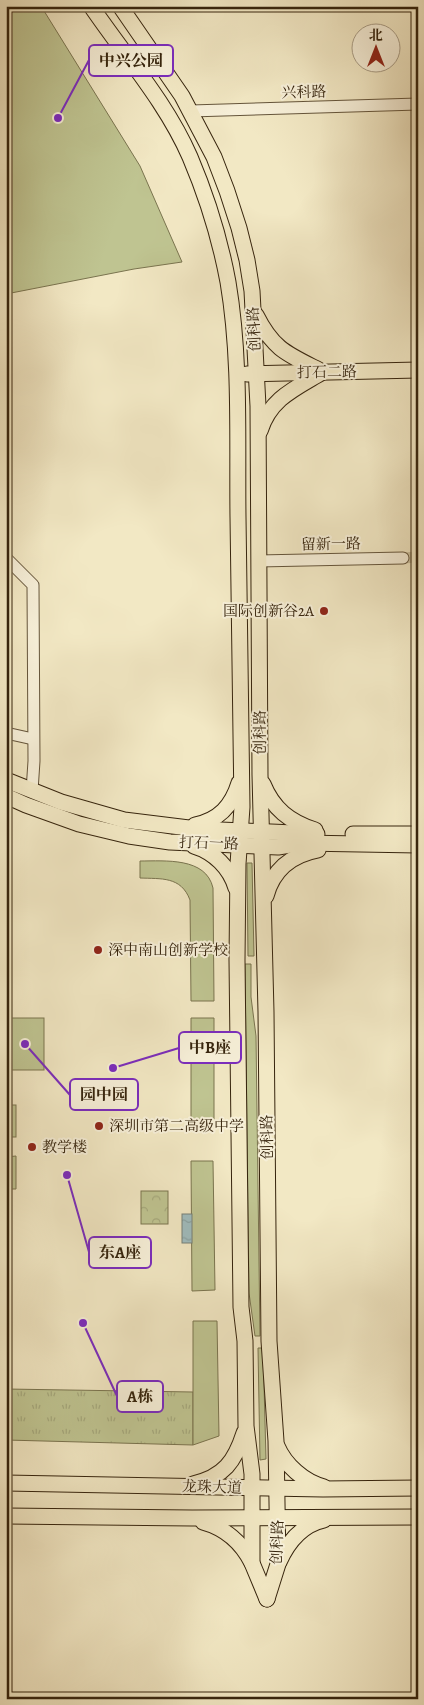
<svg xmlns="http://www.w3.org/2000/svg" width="424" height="1705" viewBox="0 0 424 1705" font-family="Alegreya,'Noto Serif SC',serif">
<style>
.grass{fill:url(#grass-tufts);stroke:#7a744f}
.forest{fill:url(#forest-crowns);stroke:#7a744f}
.green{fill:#bfc491;stroke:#7a744f}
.water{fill:url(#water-ripples);stroke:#768078}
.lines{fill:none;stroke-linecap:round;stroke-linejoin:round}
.minor-tunnel{stroke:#ccc19f;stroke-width:11;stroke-dasharray:11 5.5;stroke-linecap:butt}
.minor-casing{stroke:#65553b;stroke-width:13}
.major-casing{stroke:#36240d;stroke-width:17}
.minor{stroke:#f7f0d9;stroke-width:11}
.major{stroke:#f2e8c4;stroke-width:15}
.poi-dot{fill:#8f2418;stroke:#f7f0d9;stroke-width:2}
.labels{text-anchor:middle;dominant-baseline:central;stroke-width:4;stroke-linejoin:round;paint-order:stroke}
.street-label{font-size:15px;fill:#36240d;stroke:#f7f0d9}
.poi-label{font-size:15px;fill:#36240d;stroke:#f7f0d9;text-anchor:start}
.leader{fill:none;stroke:#7b2cbf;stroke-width:2}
.callout-dot{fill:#7b2cbf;stroke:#f7f0d9;stroke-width:2}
.callout{fill:#f7f0d9;stroke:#7b2cbf;stroke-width:2}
.callout-label{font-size:16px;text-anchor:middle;font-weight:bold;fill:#36240d}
</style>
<defs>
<pattern id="grass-tufts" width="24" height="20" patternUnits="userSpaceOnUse" patternTransform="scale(1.25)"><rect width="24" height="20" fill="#bfc491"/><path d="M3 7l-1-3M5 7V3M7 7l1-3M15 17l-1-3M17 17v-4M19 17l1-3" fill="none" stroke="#a5a87c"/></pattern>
<pattern id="forest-crowns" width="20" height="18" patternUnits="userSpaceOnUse" patternTransform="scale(1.25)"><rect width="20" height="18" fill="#bfc491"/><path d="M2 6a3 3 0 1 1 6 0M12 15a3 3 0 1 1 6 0" fill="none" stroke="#a5a87c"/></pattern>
<pattern id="water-ripples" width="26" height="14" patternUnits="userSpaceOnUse" patternTransform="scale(1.25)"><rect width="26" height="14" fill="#a0bdbf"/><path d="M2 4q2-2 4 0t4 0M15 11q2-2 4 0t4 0" fill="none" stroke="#8aa2a3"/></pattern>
</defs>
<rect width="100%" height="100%" fill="#f2e8c4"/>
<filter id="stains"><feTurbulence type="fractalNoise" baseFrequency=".004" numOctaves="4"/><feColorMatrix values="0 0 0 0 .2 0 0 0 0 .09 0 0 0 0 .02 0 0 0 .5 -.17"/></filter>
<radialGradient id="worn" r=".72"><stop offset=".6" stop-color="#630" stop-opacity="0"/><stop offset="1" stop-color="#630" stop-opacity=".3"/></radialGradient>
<path class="grass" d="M 6,1389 L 193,1392 L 193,1445 L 6,1440 Z"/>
<rect class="forest" x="141" y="1191" width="27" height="33"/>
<g class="green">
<path d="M 6,6 L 41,6 L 140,166 L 182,262 L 134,269 L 6,294 Z"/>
<path d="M 140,861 C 165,861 206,857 213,888 L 214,1001 L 191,1001 L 190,900 C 181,876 161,879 140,878 Z"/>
<path d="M 247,863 L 252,863 L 254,956 L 248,956 Z"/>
<path d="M 245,964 L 251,964 L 251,997 L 256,1036 L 260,1336 L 255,1336 L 249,1293 Z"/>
<rect x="6" y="1018" width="38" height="52"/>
<path d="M 191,1018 L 214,1018 L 214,1120 L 191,1119 Z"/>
<rect x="6" y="1105" width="10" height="32"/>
<path d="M 16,1156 L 16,1189 L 6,1189 L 6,1157 Z"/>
<path d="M 191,1161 L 213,1161 L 215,1290 L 192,1291 Z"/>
<path d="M 193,1321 L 217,1321 L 219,1436 L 193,1445 Z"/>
<path d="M 258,1348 L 263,1348 L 266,1459 L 260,1460 Z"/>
</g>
<rect class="water" x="182" y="1214" width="10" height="29"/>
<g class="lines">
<path class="minor-tunnel" d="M 403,558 L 418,557"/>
<defs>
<g id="minor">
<path d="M 191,111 L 418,104"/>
<path d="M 6,558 L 33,585 L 34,761 L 32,791"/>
<path d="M 258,561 L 403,558"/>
<path d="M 6,733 L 33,739"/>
</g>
<g id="major">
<path d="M 91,6 C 125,56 166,102 190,157 C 207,197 220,239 228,282 C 241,359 237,439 238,517 C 240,613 241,710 242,807 L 238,864 L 237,960 L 241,1307 L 245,1341 L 246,1426 L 252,1474 L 252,1563 L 267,1599"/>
<path d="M 120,6 L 182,96 L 214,157 L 227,191 L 239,228 L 247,260 L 252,291 L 258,406 L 260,775 L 266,1012 L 269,1341 L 276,1441 L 278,1564 L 267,1599"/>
<path d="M 256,315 C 273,349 287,354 319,370"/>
<path d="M 247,374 L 418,370"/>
<path d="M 260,431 C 270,399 294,389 321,373"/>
<path d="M 6,780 L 61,802 L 124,820 L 197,829 L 317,834"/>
<path d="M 263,784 C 273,809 290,822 315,830"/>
<path d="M 6,796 L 26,805 L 79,824 L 129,836 L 170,842 L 278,847 L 302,843 L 418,845"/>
<path d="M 195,825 C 219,820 232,806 239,783"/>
<path d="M 353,834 L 418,834"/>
<path d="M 194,846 C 214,852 230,868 236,888"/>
<path d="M 266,896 C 273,870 291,855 318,850 L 315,849"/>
<path d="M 277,1446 C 285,1465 304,1482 324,1487"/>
<path d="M 6,1483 L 323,1489 L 418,1488"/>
<path d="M 193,1484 C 224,1477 235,1461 244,1433"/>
<path d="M 6,1516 L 192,1518 L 418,1517"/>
<path d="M 203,1522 C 225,1528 242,1543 252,1563"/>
<path d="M 279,1562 C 288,1542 301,1525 324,1520"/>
</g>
</defs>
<use href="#minor" class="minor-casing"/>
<use href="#major" class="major-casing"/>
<use href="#minor" class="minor"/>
<use href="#major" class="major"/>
</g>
<g class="poi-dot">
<circle cx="324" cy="611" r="5"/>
<circle cx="98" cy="950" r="5"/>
<circle cx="99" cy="1126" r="5"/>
<circle cx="32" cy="1147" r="5"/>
</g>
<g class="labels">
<g class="street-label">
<text transform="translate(304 92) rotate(-1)">兴科路</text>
<text transform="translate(254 329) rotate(-93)">创科路</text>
<text transform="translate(327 372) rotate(-1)">打石二路</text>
<text transform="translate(331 544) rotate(-1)">留新一路</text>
<text transform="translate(260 732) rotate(-90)">创科路</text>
<text transform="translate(209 843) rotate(2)">打石一路</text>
<text transform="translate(267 1137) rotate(-91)">创科路</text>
<text transform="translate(212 1487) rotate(2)">龙珠大道</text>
<text transform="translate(277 1542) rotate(-88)">创科路</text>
</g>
<g class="poi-label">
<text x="314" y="611" text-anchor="end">国际创新谷2A</text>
<text x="108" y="950">深中南山创新学校</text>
<text x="109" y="1126">深圳市第二高级中学</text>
<text x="42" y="1147">教学楼</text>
</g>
</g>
<path class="leader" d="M58 118L89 60M113 1068L179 1048M25 1044L70 1095M67 1175L89 1252M83 1323L117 1396"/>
<g class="callout-dot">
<circle cx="58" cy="118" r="5"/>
<circle cx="113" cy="1068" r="5"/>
<circle cx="25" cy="1044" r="5"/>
<circle cx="67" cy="1175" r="5"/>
<circle cx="83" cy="1323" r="5"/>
</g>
<g class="callout">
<rect x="89" y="45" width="84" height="31" rx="5"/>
<rect x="179" y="1032" width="62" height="31" rx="5"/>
<rect x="70" y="1079" width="68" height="31" rx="5"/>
<rect x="89" y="1237" width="62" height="31" rx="5"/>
<rect x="117" y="1381" width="46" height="31" rx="5"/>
</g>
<g class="callout-label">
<text x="131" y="66">中兴公园</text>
<text x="210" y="1053">中B座</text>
<text x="104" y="1100">园中园</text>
<text x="120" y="1258">东A座</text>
<text x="140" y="1402">A栋</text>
</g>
<rect width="424" height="1705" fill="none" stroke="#f2e8c4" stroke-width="25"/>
<rect x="8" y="8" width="409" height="1690" fill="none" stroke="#36240d" stroke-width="2.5"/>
<rect x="12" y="12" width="399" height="1680" fill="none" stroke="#36240d"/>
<g transform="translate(376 48)"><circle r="24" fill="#f7f0d9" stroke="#aa9e87"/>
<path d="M0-4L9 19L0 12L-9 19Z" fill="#8f2418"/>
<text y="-8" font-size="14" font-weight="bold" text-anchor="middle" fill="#36240d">北</text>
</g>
<rect width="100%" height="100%" filter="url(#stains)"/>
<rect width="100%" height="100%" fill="url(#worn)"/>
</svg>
